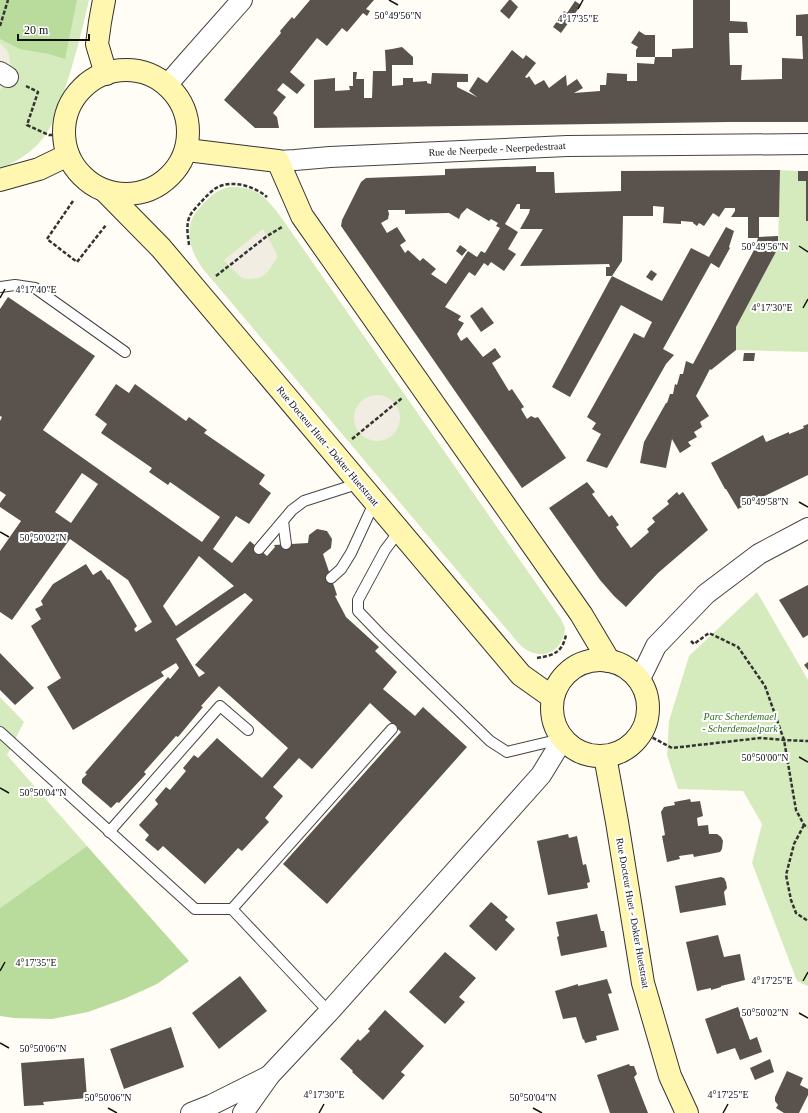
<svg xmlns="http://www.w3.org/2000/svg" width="808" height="1113" viewBox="0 0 808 1113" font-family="'Times New Roman',serif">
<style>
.green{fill:#d5ebbd}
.forest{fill:#b9dc9c}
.plaza{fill:#f1ede2}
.building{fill:#5a524d;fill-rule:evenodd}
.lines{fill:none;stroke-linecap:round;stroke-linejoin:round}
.lane-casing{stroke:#444;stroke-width:12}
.street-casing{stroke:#444;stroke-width:22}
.secondary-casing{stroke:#333;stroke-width:24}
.path{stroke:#333;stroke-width:2.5;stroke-dasharray:4 2;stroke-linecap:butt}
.lane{stroke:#fff;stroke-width:10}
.street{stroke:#fff;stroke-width:20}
.secondary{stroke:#fff6b0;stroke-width:22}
.ticks{fill:none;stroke:#111;stroke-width:1.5}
.labels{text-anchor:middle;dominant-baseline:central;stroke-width:4;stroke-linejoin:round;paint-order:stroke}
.street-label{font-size:10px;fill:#111;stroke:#fff}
.park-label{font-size:10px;font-style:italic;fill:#2f6b1f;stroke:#fff}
.ticks-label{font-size:10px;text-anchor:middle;fill:#111;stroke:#fff;stroke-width:4;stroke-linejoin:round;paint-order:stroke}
</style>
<rect width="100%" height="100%" fill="#fffdf5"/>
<g class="green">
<path d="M 0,0 L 89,0 C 82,31 74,62 64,92 C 59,108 54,123 44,137 C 34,151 16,162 0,169 Z"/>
<path d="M 780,170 L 798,171 L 798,181 L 806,181 L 806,221 L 808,221 L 808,352 L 736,350 L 736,327 L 778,248 Z"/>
<path d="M 229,187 C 237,187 246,187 254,191 C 268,197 281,217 290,230 L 561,619 C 562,622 564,625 565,628 C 565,632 563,637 562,640 C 553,659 533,657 520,645 L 203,269 C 193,255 185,236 192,219 C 194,213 200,208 203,204 C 212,195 217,190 229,187 Z"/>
<path d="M 757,592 L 808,680 L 808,986 L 797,981 L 752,863 L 762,824 L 743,791 L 678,789 L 667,755 L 669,721 L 689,656 Z"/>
<path d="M 0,697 L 24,722 L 7,755 L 87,846 L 0,908 Z"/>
</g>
<g class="forest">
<path d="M 0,0 L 77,0 L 65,59 L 49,54 L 20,49 L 0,39 Z"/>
<path d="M 87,846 L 189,961 L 157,984 L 124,999 L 88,1012 L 52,1019 L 14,1018 L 0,1016 L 0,908 Z"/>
</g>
<g class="plaza">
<path d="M 0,43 L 6,49 L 9,55 L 11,68 L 4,84 L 0,90 Z"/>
<path d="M 263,229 L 276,252 L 277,258 L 269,270 L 264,275 L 258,278 L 248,279 L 242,278 L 229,266 L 224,260 Z"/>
<circle cx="377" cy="418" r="23"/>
</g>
<g class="building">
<path d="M 310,0 L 374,0 L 366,9 L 370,11 L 367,16 L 363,13 L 347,32 L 342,28 L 327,46 L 317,38 L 290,72 L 305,85 L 297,94 L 283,83 L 277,90 L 286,97 L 273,113 L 277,117 L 279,128 L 255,128 L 224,100 L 281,33 L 280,31 L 292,17 L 294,19 Z"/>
<path d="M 509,0 L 511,0 L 518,7 L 509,19 L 500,11 Z"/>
<path d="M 693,0 L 730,0 L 730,21 L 747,22 L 748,33 L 729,33 L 730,65 L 742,65 L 741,80 L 782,79 L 782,58 L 803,59 L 802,36 L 796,36 L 796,15 L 808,14 L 808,122 L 729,122 L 314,128 L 314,80 L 335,78 L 335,91 L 350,90 L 349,86 L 353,86 L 353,72 L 357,72 L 356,79 L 364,79 L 364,98 L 372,98 L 373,71 L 386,71 L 385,50 L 392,49 L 402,47 L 413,57 L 413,65 L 392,65 L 392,86 L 403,85 L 403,78 L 413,78 L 413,82 L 427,81 L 427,83 L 431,84 L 432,73 L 468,74 L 468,82 L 457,82 L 457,87 L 477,97 L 469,91 L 478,77 L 487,83 L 512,50 L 523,59 L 526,55 L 536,63 L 525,77 L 527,78 L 529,76 L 535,85 L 544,80 L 549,88 L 566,75 L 567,86 L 577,79 L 583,88 L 574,93 L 600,91 L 600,85 L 606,85 L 607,73 L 627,74 L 627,81 L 637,81 L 637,63 L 654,64 L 655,57 L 672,57 L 672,49 L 693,48 Z"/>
<path d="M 575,1 L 581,5 L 561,33 L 553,27 L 564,11 L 567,13 Z"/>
<path d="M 639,31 L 645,35 L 655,35 L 655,57 L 636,57 L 636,50 L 638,47 L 631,43 Z"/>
<path d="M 536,166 L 536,172 L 554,172 L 555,193 L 621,191 L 621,171 L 780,170 L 779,217 L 759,217 L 759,237 L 778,236 L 778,248 L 736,327 L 736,350 L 711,370 L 710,369 L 696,396 L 709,416 L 700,422 L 702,427 L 694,432 L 697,437 L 688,442 L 691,446 L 680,453 L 672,439 L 666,468 L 640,463 L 644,442 L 666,403 L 667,403 L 670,394 L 673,394 L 675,384 L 677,385 L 680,374 L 683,374 L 686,361 L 693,364 L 754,250 L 758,238 L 748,238 L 748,217 L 731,217 L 735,211 L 735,208 L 725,208 L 719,217 L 713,213 L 704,226 L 699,223 L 697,226 L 693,223 L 693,222 L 681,221 L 681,224 L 663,223 L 664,207 L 653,206 L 653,216 L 623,216 L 622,261 L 612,276 L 662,301 L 691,248 L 709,257 L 726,227 L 734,231 L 729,247 L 730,248 L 719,268 L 711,263 L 663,349 L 674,355 L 666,364 L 607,468 L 586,461 L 601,434 L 592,429 L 596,423 L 587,417 L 634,333 L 644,338 L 652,322 L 621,305 L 570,397 L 552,387 L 612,276 L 606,276 L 606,267 L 610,267 L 609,264 L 520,266 L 543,229 L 520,229 L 529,213 L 530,209 L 520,209 L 520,204 L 517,204 L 505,224 L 518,232 L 508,249 L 516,254 L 504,271 L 491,262 L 488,266 L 484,263 L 475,276 L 469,272 L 445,307 L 461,316 L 458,320 L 464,323 L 457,334 L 461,341 L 467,337 L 483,357 L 495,348 L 501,357 L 492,363 L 509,391 L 512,389 L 524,407 L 521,409 L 527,419 L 531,416 L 535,418 L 538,417 L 566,458 L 522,488 L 341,226 L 342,220 L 361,182 L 366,178 L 445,175 L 445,169 ZM 467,208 L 489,221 L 491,219 L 498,223 L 496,226 L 500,228 L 485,253 L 481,251 L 477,257 L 468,251 L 446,284 L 431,274 L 436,269 L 423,258 L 420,261 L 408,250 L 405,253 L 400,245 L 406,241 L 397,227 L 387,233 L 381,223 L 388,219 L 389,214 L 388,210 L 405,210 L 405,214 L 449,213 L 459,219 L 461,214 Z"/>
<path d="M 798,171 L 808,171 L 808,221 L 806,221 L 806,181 L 798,181 Z"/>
<path d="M 460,245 L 467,250 L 462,256 L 456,251 Z"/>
<path d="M 651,270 L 657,274 L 652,281 L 646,277 Z"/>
<path d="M 8,297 L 95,356 L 43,430 L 202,542 L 220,517 L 170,482 L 168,485 L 149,472 L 152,468 L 101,433 L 107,424 L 95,415 L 116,384 L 129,393 L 135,384 L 186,421 L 189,417 L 207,430 L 204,433 L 265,475 L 259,484 L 271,493 L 249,524 L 236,516 L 213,549 L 232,563 L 250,541 L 267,556 L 275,547 L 274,545 L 308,543 L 309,535 L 317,529 L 327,531 L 332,539 L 331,548 L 323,554 L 337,595 L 335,596 L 346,617 L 379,647 L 375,651 L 397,672 L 383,689 L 415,716 L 423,707 L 467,747 L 327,904 L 283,864 L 401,732 L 370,703 L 312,769 L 299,758 L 273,787 L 283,796 L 265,818 L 269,822 L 242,851 L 238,848 L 205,884 L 163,846 L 158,851 L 145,840 L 149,835 L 139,825 L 158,804 L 155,800 L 166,787 L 170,790 L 186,771 L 183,768 L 194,755 L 198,758 L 217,738 L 262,778 L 288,748 L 219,686 L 201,706 L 203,707 L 178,737 L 176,736 L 144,772 L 146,774 L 119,803 L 117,802 L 111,808 L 82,783 L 82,779 L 87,774 L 85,773 L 168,677 L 170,679 L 179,668 L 176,663 L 161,672 L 164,676 L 73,730 L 47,687 L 61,678 L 31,626 L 41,619 L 35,609 L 43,605 L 41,601 L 53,584 L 86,564 L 93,575 L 101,570 L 108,580 L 109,579 L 137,626 L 134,629 L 136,632 L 152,622 L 128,580 L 70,539 L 12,620 L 0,612 L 0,551 L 21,521 L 0,507 L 0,503 L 6,495 L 0,491 L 0,421 L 2,417 L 0,416 L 0,309 ZM 82,473 L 98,484 L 71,523 L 55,512 ZM 199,556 L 234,586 L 176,626 L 163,606 ZM 245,593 L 253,600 L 195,665 L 205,673 L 199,677 L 176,639 Z"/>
<path d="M 482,307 L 494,323 L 481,332 L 470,316 Z"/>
<path d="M 744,353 L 755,353 L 754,361 L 743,361 Z"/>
<path d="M 808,424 L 808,475 L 738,509 L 726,489 L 725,489 L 711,463 L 763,435 L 766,442 L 789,432 L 789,434 L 804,428 L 803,426 Z"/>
<path d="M 587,482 L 595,492 L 592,494 L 609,517 L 612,515 L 619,525 L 616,527 L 631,548 L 649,532 L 647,529 L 655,522 L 652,518 L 669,504 L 667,501 L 677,492 L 679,495 L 683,492 L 708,530 L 658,573 L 626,607 L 614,596 L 600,580 L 549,508 Z"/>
<path d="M 808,585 L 808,635 L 803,638 L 779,600 Z"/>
<path d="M 0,653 L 34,688 L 15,705 L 0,690 Z"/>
<path d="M 808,662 L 808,670 L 804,665 Z"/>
<path d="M 690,799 L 691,802 L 700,801 L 703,816 L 697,818 L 698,826 L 708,825 L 709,834 L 717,834 L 721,837 L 723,841 L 722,849 L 720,852 L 694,857 L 693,854 L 679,856 L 680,859 L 667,862 L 662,836 L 665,835 L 661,812 L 664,807 L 675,805 L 674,802 Z"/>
<path d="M 568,834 L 569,838 L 577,836 L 583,865 L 586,864 L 590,882 L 587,883 L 588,888 L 548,895 L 537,841 Z"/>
<path d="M 721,877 L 724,878 L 726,882 L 727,888 L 724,892 L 726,905 L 680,913 L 675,886 Z"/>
<path d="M 491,902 L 508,917 L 505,920 L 515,929 L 496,951 L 469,926 Z"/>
<path d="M 597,914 L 601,931 L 604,931 L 607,947 L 561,956 L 557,937 L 559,936 L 556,922 Z"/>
<path d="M 718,935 L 724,957 L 740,954 L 745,980 L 721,986 L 721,987 L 711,990 L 711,988 L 697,991 L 686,942 Z"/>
<path d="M 445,952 L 476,978 L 459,997 L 465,1002 L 445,1024 L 409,992 Z"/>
<path d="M 240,976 L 267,1011 L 219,1049 L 192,1013 Z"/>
<path d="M 607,979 L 612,993 L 608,994 L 619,1030 L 596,1036 L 597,1040 L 585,1043 L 584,1039 L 583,1040 L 576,1017 L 563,1019 L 555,991 L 578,984 L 578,986 Z"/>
<path d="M 738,1007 L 750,1040 L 757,1037 L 762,1052 L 740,1060 L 735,1048 L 717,1054 L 705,1019 Z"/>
<path d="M 385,1010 L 424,1046 L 401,1072 L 405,1075 L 383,1100 L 352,1072 L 353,1071 L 340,1059 L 358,1039 L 360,1041 L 370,1031 L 368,1029 Z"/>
<path d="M 171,1027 L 184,1067 L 124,1089 L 110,1049 Z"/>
<path d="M 84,1058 L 87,1098 L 43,1102 L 44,1105 L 24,1106 L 21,1063 Z"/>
<path d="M 770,1059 L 774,1072 L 755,1080 L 750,1068 Z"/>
<path d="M 629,1064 L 630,1066 L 634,1066 L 637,1074 L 634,1077 L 648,1113 L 610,1113 L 597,1075 Z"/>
<path d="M 787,1071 L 803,1078 L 800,1085 L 808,1089 L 808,1095 L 799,1113 L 784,1113 L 776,1108 L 778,1105 L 775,1101 L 775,1097 Z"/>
</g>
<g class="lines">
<defs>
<g id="lane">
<path d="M 0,287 L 15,285 L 35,288 L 125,352"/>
<path d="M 283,521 L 286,544"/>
<path d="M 400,530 L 385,550 L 358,600 L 358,611 L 380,634 L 490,741 L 507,752 L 561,739"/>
<path d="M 259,549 L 292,510 L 304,501 L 360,483"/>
<path d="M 331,578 L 341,569 L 351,553 L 375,501"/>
<path d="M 0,732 L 195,909 L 232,909 L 329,1012"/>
<path d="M 109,832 L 220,706 L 248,730"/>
<path d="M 232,909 L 392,729"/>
</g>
<g id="street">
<path d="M 0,72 L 8,77"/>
<path d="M 167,85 L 187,62 L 242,0"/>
<path d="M 278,161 L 295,160 L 330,157 L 567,146 L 808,144"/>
<path d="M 639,681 L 656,646 L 706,594 L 759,554 L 808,528"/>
<path d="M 191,1113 L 211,1105 L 267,1077"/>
<path d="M 243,1113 L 270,1075 L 329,1012 L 541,775 L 563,739"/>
</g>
<g id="secondary">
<path d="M 104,0 L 100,22 L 97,44 L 106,74"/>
<circle cx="126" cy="132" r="62"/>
<path d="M 187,150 L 278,161 L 302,216 L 581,614 L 609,661"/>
<path d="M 0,180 L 39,169 L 68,155"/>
<path d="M 106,192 L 161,248 L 521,675 L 552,697"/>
<circle cx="600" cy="708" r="48"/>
<path d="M 605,756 L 617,822 L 643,983 L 670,1076 L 687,1113"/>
</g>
</defs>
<use href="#lane" class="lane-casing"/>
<use href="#street" class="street-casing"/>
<use href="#secondary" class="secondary-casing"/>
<g class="path">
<path d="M 0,26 L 8,0"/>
<path d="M 26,86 L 38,92 L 27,125 L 49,135 L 54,135"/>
<path d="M 73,201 L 47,239 L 77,262 L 106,225"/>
<path d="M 189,245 C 188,236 186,227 189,218 C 191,212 197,207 200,203 C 205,198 210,192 216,188 C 232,179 254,186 267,197"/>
<path d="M 216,276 L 267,236 L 282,227"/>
<path d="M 352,439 L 402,398"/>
<path d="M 691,641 L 694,644 L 709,633 L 738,647 L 765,686 L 784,740 L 796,810 L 804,825 L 808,827"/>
<path d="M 537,658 C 554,655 562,653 566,635"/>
<path d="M 642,732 L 672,748 L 760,738 L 784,740 L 808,741"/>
<path d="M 804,825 L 794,844 L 786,875 L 791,900 L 796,913 L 808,921"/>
</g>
<use href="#lane" class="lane"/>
<use href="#street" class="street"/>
<use href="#secondary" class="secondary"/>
</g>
<path class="ticks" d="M 389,0 L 398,5M 578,9 L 583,0M 799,246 L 808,252M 0,298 L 5,289M 803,308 L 808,299M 799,502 L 808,507M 0,532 L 9,537M 799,757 L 808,762M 0,788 L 9,793M 0,971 L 5,962M 803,981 L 808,972M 799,1013 L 808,1018M 0,1043 L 9,1048M 108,1108 L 117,1113M 533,1108 L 542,1113M 319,1113 L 324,1104M 723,1113 L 728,1104"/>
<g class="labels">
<g class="street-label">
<text transform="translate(497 149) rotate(-3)">Rue de Neerpede - Neerpedestraat</text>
<text transform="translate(328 446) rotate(50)">Rue Docteur Huet - Dokter Huetstraat</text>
<text transform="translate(633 913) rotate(80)">Rue Docteur Huet - Dokter Huetstraat</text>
</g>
<g class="park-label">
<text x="740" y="716">Parc Scherdemael<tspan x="740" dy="12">- Scherdemaelpark</tspan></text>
</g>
</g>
<g class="ticks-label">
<text x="398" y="19">50°49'56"N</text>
<text x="578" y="22">4°17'35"E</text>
<text x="765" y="250">50°49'56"N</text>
<text x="36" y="293">4°17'40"E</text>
<text x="772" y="311">4°17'30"E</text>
<text x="765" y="505">50°49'58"N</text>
<text x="43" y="541">50°50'02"N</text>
<text x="765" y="761">50°50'00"N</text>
<text x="43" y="796">50°50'04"N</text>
<text x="36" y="966">4°17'35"E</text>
<text x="772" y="984">4°17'25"E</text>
<text x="765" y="1016">50°50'02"N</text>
<text x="43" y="1052">50°50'06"N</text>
<text x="324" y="1098">4°17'30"E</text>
<text x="728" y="1098">4°17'25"E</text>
<text x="108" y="1101">50°50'06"N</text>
<text x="533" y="1101">50°50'04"N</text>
</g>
<path d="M18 34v6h71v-6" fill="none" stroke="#111111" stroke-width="2"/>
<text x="24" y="34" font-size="12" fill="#111111" stroke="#ffffff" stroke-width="3" paint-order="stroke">20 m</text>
</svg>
